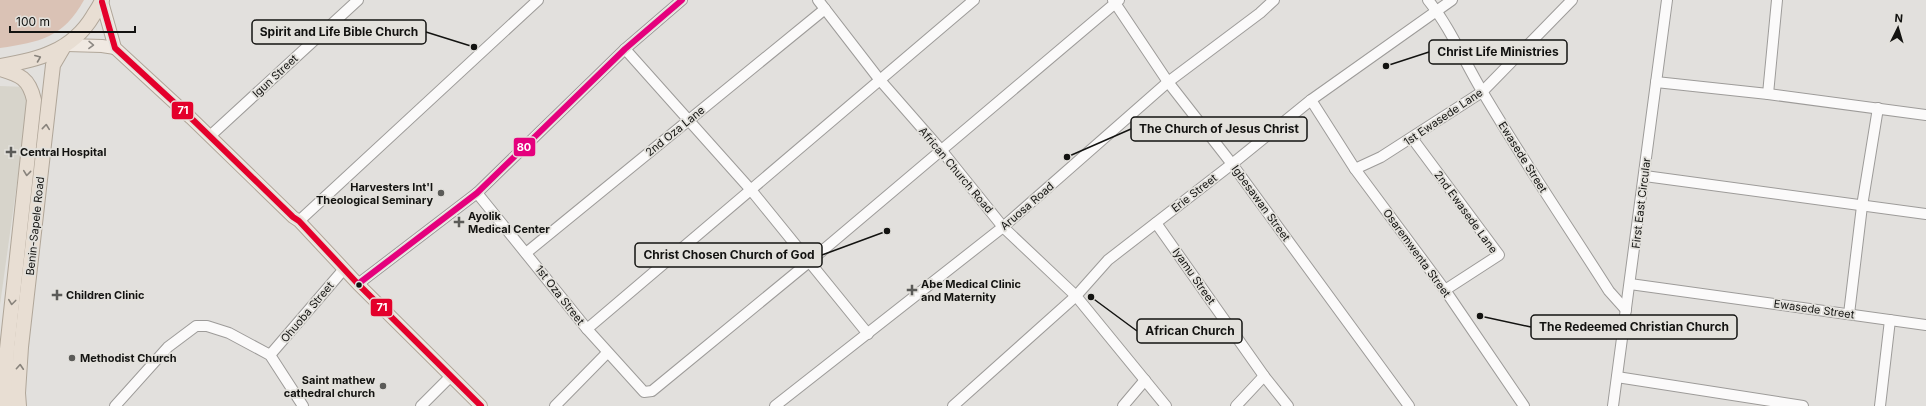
<svg xmlns="http://www.w3.org/2000/svg" width="1926" height="406" viewBox="0 0 1926 406" font-family="Inter,sans-serif">
<style>
.built{fill:#d7d4cb}
.green{fill:#dac2b5}
.lines{fill:none;stroke-linecap:round;stroke-linejoin:round}
.minor-casing{stroke:#9d9b99;stroke-width:12}
.major-casing{stroke:#b0a699;stroke-width:14}
.highway-casing{stroke:#b0a699;stroke-width:16}
.minor{stroke:#fbfafa;stroke-width:10}
.major{stroke:#f0e9e2;stroke-width:12}
.highway{stroke:#e8ded3;stroke-width:14}
.bus-1-casing{stroke:#e3e1dc;stroke-width:9}
.bus-2-casing{stroke:#e3e1dc;stroke-width:9}
.bus-1{stroke:#e4002b;stroke-width:6}
.bus-2{stroke:#e5007d;stroke-width:6}
.oneway{stroke:#8d8984}
.oneway2{stroke:#88837c}
.poi-dot{fill:#5b5b58;stroke:#e3e1dc;stroke-width:1.5}
.bus-dot{fill:#131311;stroke:#e3e1dc;stroke-width:1.5}
.labels{text-anchor:middle;dominant-baseline:central;stroke-width:3.5;stroke-linejoin:round;paint-order:stroke}
.street-label{font-size:11px;fill:#131311;stroke:#e3e1dc}
.poi-label{font-size:11px;font-weight:bold;fill:#131311;stroke:#e3e1dc;text-anchor:start}
.leader{fill:none;stroke:#131311;stroke-width:1.5}
.callout-dot{fill:#131311;stroke:#e3e1dc;stroke-width:1.5}
.callout{fill:#e3e1dc;stroke:#131311;stroke-width:1.5}
.callout-label{font-size:12px;text-anchor:middle;font-weight:bold;fill:#131311}
.line-badge{stroke:#e3e1dc;stroke-width:1.5}
.badge-label{font-size:11px;text-anchor:middle;font-weight:bold;fill:#fff}
</style>
<rect width="100%" height="100%" fill="#e2e0dd"/>
<path class="built" d="M 0,86 L 27,87 L 28,103 L 0,305 Z"/>
<path class="green" d="M 0,0 L 84,0 C 63,38 40,42 0,48 Z"/>
<g class="lines">
<defs>
<g id="minor">
<path d="M 818,0 L 879,79 L 942,151 L 1003,227 L 1076,296 L 1166,406"/>
<path d="M 1113,0 L 1168,82 L 1232,164 L 1409,406"/>
<path d="M 1428,0 C 1450,27 1464,61 1482,91 C 1522,159 1567,225 1609,291 L 1626,310"/>
<path d="M 625,49 L 751,190 L 868,334"/>
<path d="M 1656,82 L 1768,94 L 1926,115"/>
<path d="M 1768,94 L 1777,0"/>
<path d="M 1311,100 L 1355,169 L 1445,290 L 1524,406"/>
<path d="M 210,136 L 358,0"/>
<path d="M 1412,138 L 1499,255 L 1445,290"/>
<path d="M 1355,169 L 1381,157 L 1482,92 L 1572,0"/>
<path d="M 1645,176 L 1926,214"/>
<path d="M 477,193 L 587,329 L 644,392 L 652,391 L 809,262 L 1119,0"/>
<path d="M 299,221 L 538,0"/>
<path d="M 1156,223 L 1264,376 L 1288,406"/>
<path d="M 526,253 L 825,9"/>
<path d="M 358,284 L 477,193 L 625,49 L 682,0"/>
<path d="M 1630,284 L 1926,325"/>
<path d="M 1849,314 L 1862,206 L 1878,108"/>
<path d="M 587,329 L 974,0"/>
<path d="M 270,355 L 344,269"/>
<path d="M 1617,377 L 1803,406"/>
<path d="M 115,406 L 168,347 L 196,326 L 207,326 L 229,333 L 270,355 L 303,406"/>
<path d="M 421,406 L 451,376"/>
<path d="M 555,406 L 607,353"/>
<path d="M 775,406 L 1003,227 L 1168,82 L 1260,13 L 1274,0"/>
<path d="M 953,406 L 1076,296 L 1108,260 L 1232,164 L 1311,100 L 1452,0"/>
<path d="M 1123,406 L 1145,380"/>
<path d="M 1236,406 L 1264,376"/>
<path d="M 1613,406 L 1667,0"/>
<path d="M 1880,406 L 1890,320"/>
</g>
<g id="major">
<path d="M 102,2 L 115,48 L 191,118 L 293,217 L 299,221 L 358,284 L 481,406"/>
<path d="M 67,45 L 102,46 L 115,48"/>
</g>
<g id="highway">
<path d="M 0,66 C 38,60 72,51 93,16 C 96,11 100,6 102,0"/>
<path d="M 0,69 C 20,75 29,78 34,100 L 7,349 L 6,406"/>
<path d="M 19,406 L 18,393 L 21,347 L 53,65 L 63,48"/>
</g>
</defs>
<use href="#minor" class="minor-casing"/>
<use href="#major" class="major-casing"/>
<use href="#highway" class="highway-casing"/>
<use href="#minor" class="minor"/>
<use href="#major" class="major"/>
<use href="#highway" class="highway"/>
<defs>
<path id="bus-1" d="M 102,2 L 115,48 L 191,118 L 293,217 L 299,221 L 358,284 L 481,406"/>
<path id="bus-2" d="M 358,284 L 477,193 L 625,49 L 682,0"/>
</defs>
<use href="#bus-1" class="bus-1-casing"/>
<use href="#bus-2" class="bus-2-casing"/>
<use href="#bus-1" class="bus-1"/>
<use href="#bus-2" class="bus-2"/>
</g>
<defs><path id="oneway-chevron" d="M-2-3.5L2.5 0L-2 3.5" fill="none" stroke-width="1.6" stroke-linecap="round" stroke-linejoin="round"/></defs>
<use class="oneway" href="#oneway-chevron" transform="translate(91 45) rotate(1)"/>
<g class="oneway2">
<use href="#oneway-chevron" transform="translate(38 58) rotate(-22)"/>
<use href="#oneway-chevron" transform="translate(46 127) rotate(-84)"/>
<use href="#oneway-chevron" transform="translate(27 173) rotate(96)"/>
<use href="#oneway-chevron" transform="translate(12 302) rotate(97)"/>
<use href="#oneway-chevron" transform="translate(20 367) rotate(-86)"/>
</g>
<g class="poi-dot">
<path d="M9 146h4v4h4v4h-4v4h-4v-4h-4v-4h4z"/>
<circle cx="441" cy="193" r="4"/>
<path d="M457 216h4v4h4v4h-4v4h-4v-4h-4v-4h4z"/>
<path d="M910 284h4v4h4v4h-4v4h-4v-4h-4v-4h4z"/>
<path d="M55 289h4v4h4v4h-4v4h-4v-4h-4v-4h4z"/>
<circle cx="72" cy="358" r="4"/>
<circle cx="383" cy="386" r="4"/>
</g>
<circle class="bus-dot" cx="359" cy="285" r="3.5"/>
<g class="labels">
<g class="street-label">
<text transform="translate(275 76) rotate(-43)">Igun Street</text>
<text transform="translate(1443 117) rotate(-34)">1st Ewasede Lane</text>
<text transform="translate(675 131) rotate(-39)">2nd Oza Lane</text>
<text transform="translate(1523 157) rotate(58)">Ewasede Street</text>
<text transform="translate(956 170) rotate(50)">African Church Road</text>
<text transform="translate(1194 193) rotate(-38)">Erie Street</text>
<text transform="translate(1261 203) rotate(54)">Igbesawan Street</text>
<text transform="translate(1641 203) rotate(-83)">First East Circular</text>
<text transform="translate(1027 206) rotate(-41)">Aruosa Road</text>
<text transform="translate(1466 212) rotate(54)">2nd Ewasede Lane</text>
<text transform="translate(35 226) rotate(-84)">Benin-Sapele Road</text>
<text transform="translate(1417 253) rotate(54)">Osaremwenta Street</text>
<text transform="translate(1194 276) rotate(55)">Iyamu Street</text>
<text transform="translate(560 295) rotate(52)">1st Oza Street</text>
<text transform="translate(1814 309) rotate(8)">Ewasede Street</text>
<text transform="translate(307 312) rotate(-50)">Ohuoba Street</text>
</g>
<g class="poi-label">
<text x="20" y="152">Central Hospital</text>
<text x="433" y="187" text-anchor="end">Harvesters Int'l<tspan x="433" dy="13">Theological Seminary</tspan></text>
<text x="468" y="216">Ayolik<tspan x="468" dy="13">Medical Center</tspan></text>
<text x="921" y="284">Abe Medical Clinic<tspan x="921" dy="13">and Maternity</tspan></text>
<text x="66" y="295">Children Clinic</text>
<text x="80" y="358">Methodist Church</text>
<text x="375" y="380" text-anchor="end">Saint mathew<tspan x="375" dy="13">cathedral church</tspan></text>
</g>
</g>
<path class="leader" d="M474 47L426 32M1386 66L1429 52M1067 157L1131 129M887 231L822 255M1480 316L1531 327M1091 297L1137 331"/>
<g class="callout-dot">
<circle cx="474" cy="47" r="4"/>
<circle cx="1386" cy="66" r="4"/>
<circle cx="1067" cy="157" r="4"/>
<circle cx="887" cy="231" r="4"/>
<circle cx="1480" cy="316" r="4"/>
<circle cx="1091" cy="297" r="4"/>
</g>
<g class="callout">
<rect x="252" y="20" width="174" height="24" rx="4"/>
<rect x="1429" y="40" width="138" height="24" rx="4"/>
<rect x="1131" y="117" width="176" height="24" rx="4"/>
<rect x="635" y="243" width="187" height="24" rx="4"/>
<rect x="1531" y="315" width="206" height="24" rx="4"/>
<rect x="1137" y="319" width="105" height="24" rx="4"/>
</g>
<g class="callout-label">
<text x="339" y="36">Spirit and Life Bible Church</text>
<text x="1498" y="56">Christ Life Ministries</text>
<text x="1219" y="133">The Church of Jesus Christ</text>
<text x="729" y="259">Christ Chosen Church of God</text>
<text x="1634" y="331">The Redeemed Christian Church</text>
<text x="1190" y="335">African Church</text>
</g>
<g class="line-badge">
<rect x="171" y="101" width="23" height="19" rx="4" fill="#e4002b"/>
<rect x="513" y="137" width="23" height="20" rx="4" fill="#e5007d"/>
<rect x="370" y="298" width="23" height="19" rx="4" fill="#e4002b"/>
</g>
<g class="badge-label">
<text x="183" y="114">71</text>
<text x="524" y="151">80</text>
<text x="382" y="311">71</text>
</g>
<g transform="translate(1898 28) rotate(5)" stroke="#e3e1dc" stroke-width="3" paint-order="stroke">
<path d="M0-3L7 15L0 10L-7 15Z" fill="#131311"/>
<text y="-6" font-size="11" font-weight="bold" text-anchor="middle" fill="#131311">N</text>
</g>
<path d="M10 26v6h125v-6" fill="none" stroke="#131311" stroke-width="2"/>
<text x="16" y="26" font-size="12" fill="#131311" stroke="#e3e1dc" stroke-width="3" paint-order="stroke">100 m</text>
</svg>
